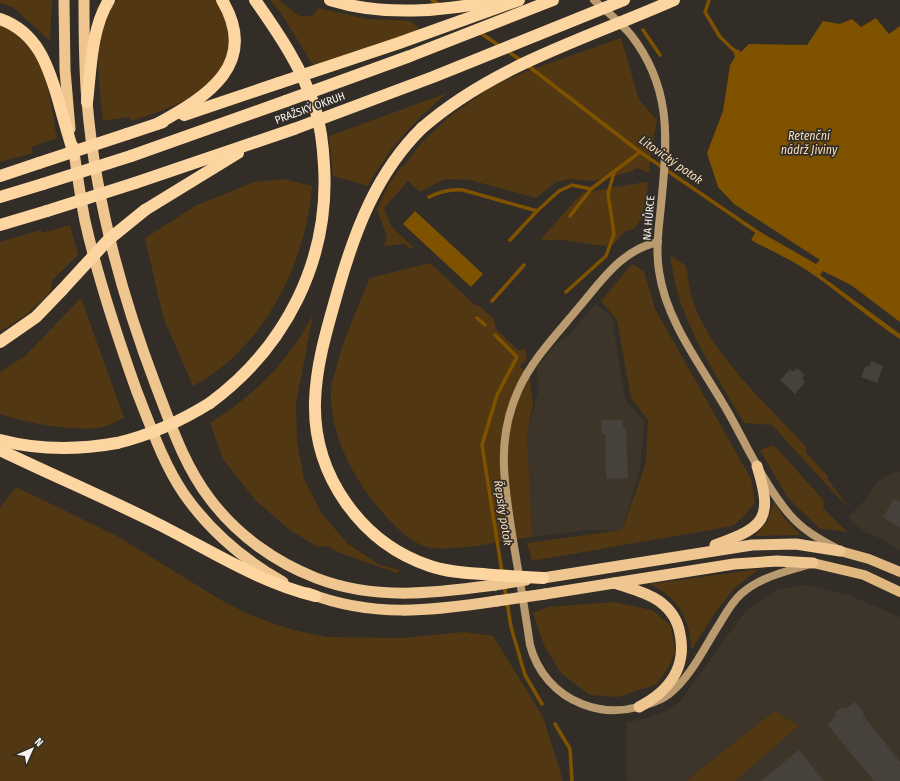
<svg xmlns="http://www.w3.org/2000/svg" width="900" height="781" viewBox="0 0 900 781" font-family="'Fira Sans Condensed',sans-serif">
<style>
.built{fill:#3e352a}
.green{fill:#523812}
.water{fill:#7f5200}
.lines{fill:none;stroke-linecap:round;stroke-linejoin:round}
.stream{stroke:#7f5200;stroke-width:3.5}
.building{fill:#47413b}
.secondary{stroke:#ba9a6f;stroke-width:8}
.primary{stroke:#e1b780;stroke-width:10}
.trunk{stroke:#efc690;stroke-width:11}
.motorway{stroke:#fdd5a0;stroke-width:12}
.trunk-bridge{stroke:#efc690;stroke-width:11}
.motorway-bridge{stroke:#fdd5a0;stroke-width:12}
.labels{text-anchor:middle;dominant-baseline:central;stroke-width:3.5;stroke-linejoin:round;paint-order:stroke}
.street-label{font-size:11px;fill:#f7f3ef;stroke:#322d27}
.water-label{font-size:12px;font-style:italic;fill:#f8debc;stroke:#322d27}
</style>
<rect width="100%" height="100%" fill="#322d27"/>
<g class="built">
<path d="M 596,304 L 612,317 L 625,399 L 644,422 L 640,470 L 622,530 L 587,530 L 532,537 L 527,435 L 539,388 L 537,367 L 555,345 L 569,335 Z"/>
<path d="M 900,471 L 900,550 L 882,539 L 863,531 L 848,517 L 864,501 L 877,483 L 885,476 Z"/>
<path d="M 806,585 L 848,595 L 900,617 L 900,781 L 735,781 L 799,726 L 774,711 L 686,781 L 627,781 L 626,723 L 647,718 L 663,712 L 680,702 L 746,610 L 777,589 Z"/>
</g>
<g class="green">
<path d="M 0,0 L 52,0 L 50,41 L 13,7 L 0,3 Z"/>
<path d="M 117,0 L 215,0 C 224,11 229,27 229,40 C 227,92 171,108 131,121 L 129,117 L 103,121 C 100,82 89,34 117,0 Z"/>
<path d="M 270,0 L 279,0 L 299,16 L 313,16 L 318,8 L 368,19 L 411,21 L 421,30 L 313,65 L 281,13 Z"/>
<path d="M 0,25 C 47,46 49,93 57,138 L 31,147 L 33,153 L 0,162 Z"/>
<path d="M 621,38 L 639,100 L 657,120 C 655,131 648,164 650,173 L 637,168 L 630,172 L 593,181 L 571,179 L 556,182 L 536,198 L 470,180 L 445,179 L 420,192 L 408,181 L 384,208 L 391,226 L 414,248 L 409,248 L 405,244 L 384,246 L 387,237 L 377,209 L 389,184 L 401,167 L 403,167 L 422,142 L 449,117 L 491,87 L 522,73 Z"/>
<path d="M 447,93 C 413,122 390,147 368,186 L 333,176 L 329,136 Z"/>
<path d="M 284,179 L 312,186 C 306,264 264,348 193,386 L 163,317 L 145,238 L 197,205 L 254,182 Z"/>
<path d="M 645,182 L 649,182 L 642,218 L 634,229 L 625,231 L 614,244 L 603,246 L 563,240 L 540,240 L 582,193 Z"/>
<path d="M 70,225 L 78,255 L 52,280 L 51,291 C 36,307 20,321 0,331 L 0,242 L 41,230 L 42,233 Z"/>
<path d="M 670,255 L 686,266 C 688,277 689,290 693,301 C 711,355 768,405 806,447 L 806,453 L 828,476 L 828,480 L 847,505 L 846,506 L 772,425 L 744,423 C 723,386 698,349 683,309 C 676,291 673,273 670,255 Z"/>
<path d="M 430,263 L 476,306 L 478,305 L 494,319 L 496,329 L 518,350 L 525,349 L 527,359 L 520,367 L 529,374 L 533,404 L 527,435 L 532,537 C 508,540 449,553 427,547 C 415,544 404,534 395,526 C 360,491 329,440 331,389 C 331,382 335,375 336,368 C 344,337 358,307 370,278 Z"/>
<path d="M 632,264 L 644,271 L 655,309 L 751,479 L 755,503 L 746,514 L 733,526 L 532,561 L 527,543 L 622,530 L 646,463 L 648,420 L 631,398 L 617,320 L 601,301 Z"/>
<path d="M 81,298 L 124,418 C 116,421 107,427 98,428 C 71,431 26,423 0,414 L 0,372 L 25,356 Z"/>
<path d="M 313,315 L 296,403 L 297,441 L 304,479 L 322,514 L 348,544 L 380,565 L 400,570 L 397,573 L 337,552 L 328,546 L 318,547 L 290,530 L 256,501 L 223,459 L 210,423 C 256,394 287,363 313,315 Z"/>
<path d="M 774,445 L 824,501 L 823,508 L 847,532 L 819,528 L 788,498 L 760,450 Z"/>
<path d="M 16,487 L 117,536 L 219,599 L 250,615 L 293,630 L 327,637 L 402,638 L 464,632 L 493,636 L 543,717 L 563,781 L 0,781 L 0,508 Z"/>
<path d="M 774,502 L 785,519 L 801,535 L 755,536 L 767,522 Z"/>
<path d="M 760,569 C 728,587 712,618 693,648 L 691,648 C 691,619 677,597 650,584 Z"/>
<path d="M 614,602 L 652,610 L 671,626 L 675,651 L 671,663 L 657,684 L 618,697 L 590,695 L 561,673 L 544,645 L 533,613 L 548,607 Z"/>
<path d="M 774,711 L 799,726 L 735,781 L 686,781 Z"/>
</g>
<g class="water">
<path d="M 876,18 L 889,34 L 900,26 L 900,322 L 851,285 L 823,271 L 820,275 L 900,334 L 900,339 C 868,318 839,292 808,271 C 790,259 769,250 751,240 L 757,230 L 816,264 L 820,260 L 734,204 L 718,187 L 707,153 L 723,111 L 730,65 L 735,57 L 734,54 L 737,49 L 741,52 L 749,44 L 807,45 L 823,21 L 840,24 L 852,19 L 861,27 Z"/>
<path d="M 415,211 L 483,274 L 471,287 L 403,224 Z"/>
</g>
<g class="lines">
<g class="stream">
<path d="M 432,0 L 440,5"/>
<path d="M 709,0 L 705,12 L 720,37 L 738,54"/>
<path d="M 643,30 L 660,55"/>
<path d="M 479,32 L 501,47"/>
<path d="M 506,50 L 522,61"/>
<path d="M 527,65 L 640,152 L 760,234"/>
<path d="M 429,197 C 441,191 450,189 463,190 L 537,211 L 559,191 L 572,185 L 591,189"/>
<path d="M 570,216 L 591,189 L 640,152"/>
<path d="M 510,240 L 537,211"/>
<path d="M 566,292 L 606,256 L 614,234 L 608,194 L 614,172"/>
<path d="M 492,301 L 524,265"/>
<path d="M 477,318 L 485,325"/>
<path d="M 495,335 L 517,357 L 497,395 L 482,445 L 502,572"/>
<path d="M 504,584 L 511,627 L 525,675 L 542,704"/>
<path d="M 555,724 L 570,749 L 572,781"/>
</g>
</g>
<g class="building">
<path d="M 871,361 L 883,366 L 877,383 L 861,377 L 866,365 L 869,367 Z"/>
<path d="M 797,368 L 805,375 L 802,379 L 805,382 L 795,394 L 780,380 L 790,369 L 793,372 Z"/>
<path d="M 601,420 L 623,420 L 623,428 L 626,428 L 628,478 L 606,479 L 605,434 L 602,434 Z"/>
<path d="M 894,499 L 900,502 L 900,528 L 883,517 Z"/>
<path d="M 855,702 L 864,714 L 863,715 L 900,762 L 900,781 L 874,781 L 827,724 L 836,717 L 835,713 L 842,707 L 846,709 Z"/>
<path d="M 799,750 L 824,781 L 761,781 Z"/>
</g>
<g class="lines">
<g class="secondary">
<path d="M 594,0 C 606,11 620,22 631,35 C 670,85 668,135 662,195 C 660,220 655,246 659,271 C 666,322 703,368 728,412 C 747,446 765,486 790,515 C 803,530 819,539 836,548"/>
<path d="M 658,242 C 622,250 603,279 580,306 C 558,333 532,359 518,391 C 495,442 505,488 513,540 C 519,575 525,610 530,645 C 537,672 556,694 582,704 C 600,711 620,712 638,707 C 649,704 660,701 669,694 C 691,677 705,646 720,623 C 726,613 732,602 741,594 C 760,577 785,572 807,565"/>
</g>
<g class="primary">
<path d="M 840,551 L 869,559 L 900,572"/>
<path d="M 813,563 L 864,575 L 900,592"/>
</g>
<g class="trunk">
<path d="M 64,0 L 65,70 L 70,129"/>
<path d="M 84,0 C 84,34 84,67 87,101 C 95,198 121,294 156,386 C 171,425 184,465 210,499 C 237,535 275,562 316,578 C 375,601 434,593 495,585"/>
<path d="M 73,146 C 77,171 80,196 85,221 C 98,279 117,336 137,392 C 151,427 163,463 184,494 C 210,531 244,560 283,582"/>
<path d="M 715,545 C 766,527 773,518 757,466"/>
<path d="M 543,578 L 752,545 L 796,544 L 840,551"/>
<path d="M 614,583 C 629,588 646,592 659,601 C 670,609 678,621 680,634 C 687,668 668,692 639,707"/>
<path d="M 308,593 C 372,618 431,611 497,601"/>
<path d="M 545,594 L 734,564 L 777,561 L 813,563"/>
</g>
<g class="motorway">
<path d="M 330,0 C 384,17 444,11 499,0"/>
<path d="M 0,19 C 37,32 48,65 58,99 C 63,118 69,137 74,155"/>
<path d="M 87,102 C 91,69 91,29 109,0"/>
<path d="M 184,115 L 279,83"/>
<path d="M 157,124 C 207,97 260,64 222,0"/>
<path d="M 422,128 C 377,172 355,230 338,290 C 328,326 316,363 315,402 C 313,475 361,543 430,566 C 450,573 472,573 493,575"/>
<path d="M 127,134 L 163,122"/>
<path d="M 131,156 L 286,101"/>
<path d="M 0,176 L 39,163"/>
<path d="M 135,183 L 294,129"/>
<path d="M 0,197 L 43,184"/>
<path d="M 145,210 L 238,153"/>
<path d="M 0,225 L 47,211"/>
<path d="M 0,342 L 36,317 L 62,290"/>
<path d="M 210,403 C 286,347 330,260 324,165 C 323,146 321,127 315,108 C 302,68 279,34 255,0"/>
<path d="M 0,440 C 38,450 78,450 117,443"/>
<path d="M 0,450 C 52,475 106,498 158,524 C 210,550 258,582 315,596"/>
</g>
<g class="trunk-bridge">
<path d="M 495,585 L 526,580"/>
<path d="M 497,601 L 545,594"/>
</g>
<g class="motorway-bridge">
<path d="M 279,83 L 399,43 L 519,0"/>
<path d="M 286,101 L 410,56 L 553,0"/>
<path d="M 422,128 C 494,65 588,38 674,0"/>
<path d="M 294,129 L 433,77 L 624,0"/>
<path d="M 39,163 L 127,134"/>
<path d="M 43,184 L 131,156"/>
<path d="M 47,211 L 135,183"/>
<path d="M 62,290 L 108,240 L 145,210"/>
<path d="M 117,443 C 151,435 181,421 210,403"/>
<path d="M 493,575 L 543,578"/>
</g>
</g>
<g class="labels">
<g class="street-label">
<text transform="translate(310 108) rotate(-20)">PRAŽSKÝ OKRUH</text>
<text transform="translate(649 218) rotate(-85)">NA HŮRCE</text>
</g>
<g class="water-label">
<text x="809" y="136">Retenční<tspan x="809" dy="14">nádrž Jiviny</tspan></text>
<text transform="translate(671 160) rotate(35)">Litovický potok</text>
<text transform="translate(503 513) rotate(81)">Řepský potok</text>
</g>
</g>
<g transform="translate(32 749) rotate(45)" stroke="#322d27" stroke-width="3" paint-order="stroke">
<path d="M0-3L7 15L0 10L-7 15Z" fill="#f7f3ef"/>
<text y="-6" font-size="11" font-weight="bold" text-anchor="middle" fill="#f7f3ef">N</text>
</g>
</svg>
